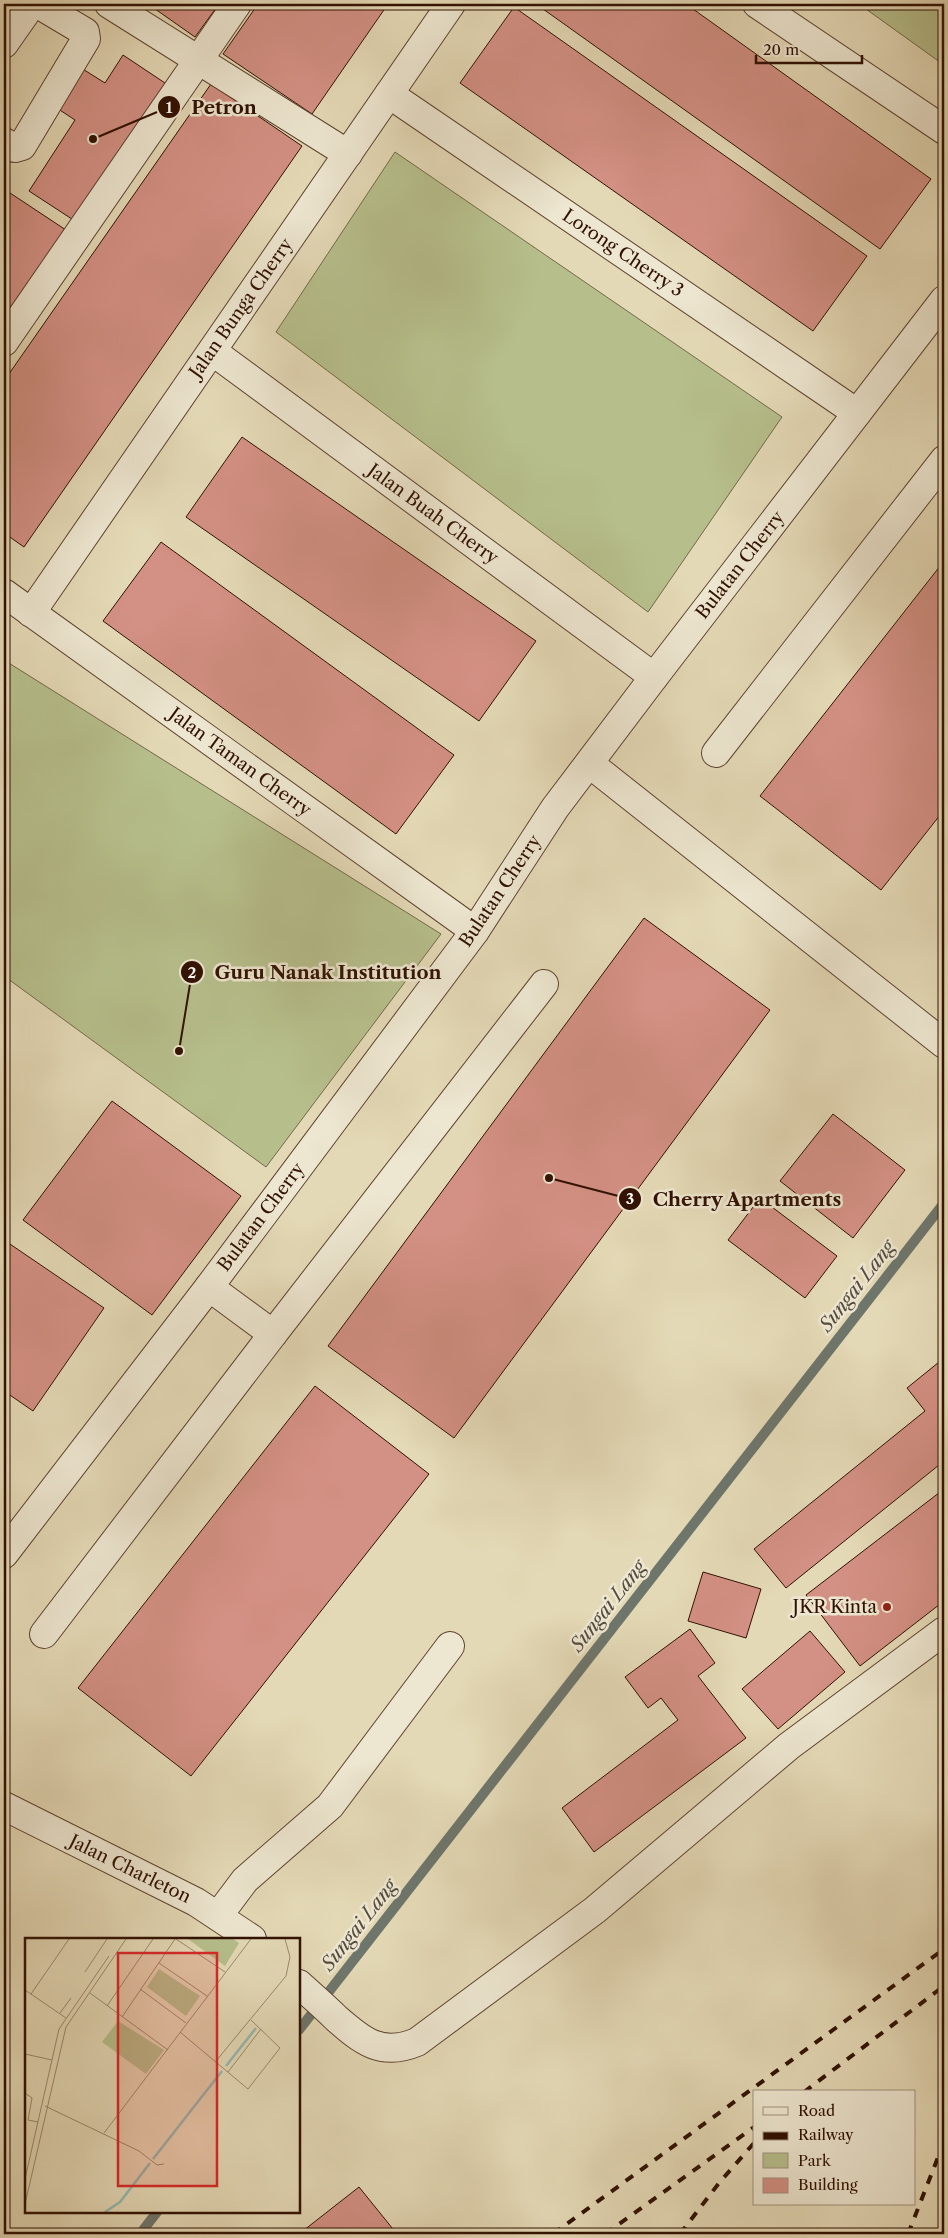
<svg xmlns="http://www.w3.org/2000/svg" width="948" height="2238" viewBox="0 0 948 2238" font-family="'Libre Caslon Text',serif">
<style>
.green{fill:#b6bf8c;stroke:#746847}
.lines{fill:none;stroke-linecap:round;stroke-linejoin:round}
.stream{stroke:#6e766c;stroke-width:10}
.building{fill:#d39084;stroke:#311102}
.minor-casing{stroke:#5e432f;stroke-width:30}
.minor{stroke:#ede6d0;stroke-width:28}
.rail{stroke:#311102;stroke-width:4;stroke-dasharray:9 9;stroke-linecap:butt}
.poi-dot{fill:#8f2418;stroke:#ede6d0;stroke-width:2}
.labels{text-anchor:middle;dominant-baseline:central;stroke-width:5;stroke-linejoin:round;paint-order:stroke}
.street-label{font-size:18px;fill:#311102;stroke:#ede6d0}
.poi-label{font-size:18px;fill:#311102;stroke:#ede6d0;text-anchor:end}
.water-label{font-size:19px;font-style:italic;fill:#544c40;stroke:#ede6d0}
.inset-river{fill:none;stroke:#96b9b2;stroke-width:2.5}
.inset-road{fill:none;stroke:#9c896e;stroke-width:1}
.view{fill:#d62828;fill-opacity:0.15;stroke:#d62828;stroke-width:2.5}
.inset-edge{fill:none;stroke:#311102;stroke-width:2.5}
.leader{fill:none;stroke:#311102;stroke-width:2}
.callout-dot{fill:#311102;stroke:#ede6d0;stroke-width:2}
.mark-label{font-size:15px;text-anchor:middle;font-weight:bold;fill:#fff}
.callout-label{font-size:19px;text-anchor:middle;font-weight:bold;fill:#311102;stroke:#ede6d0;stroke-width:5;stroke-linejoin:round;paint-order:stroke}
</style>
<rect width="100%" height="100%" fill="#e4d9b6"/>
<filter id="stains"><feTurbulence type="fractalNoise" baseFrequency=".004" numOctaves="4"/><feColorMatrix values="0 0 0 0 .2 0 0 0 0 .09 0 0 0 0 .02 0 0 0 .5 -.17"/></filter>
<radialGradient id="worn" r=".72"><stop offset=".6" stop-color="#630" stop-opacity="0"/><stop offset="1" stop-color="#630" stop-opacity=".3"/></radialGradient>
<g class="green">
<path d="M 859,4 L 944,4 L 944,65 Z"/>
<path d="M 395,152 L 782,417 L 648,612 L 276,332 Z"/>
<path d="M 4,660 L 441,934 L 266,1167 L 4,976 Z"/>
</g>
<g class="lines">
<g class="stream">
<path d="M 299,2030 L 944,1203"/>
<path d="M 140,2234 L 157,2212"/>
</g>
</g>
<g class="building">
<path d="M 148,4 L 219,4 L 195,37 Z"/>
<path d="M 258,4 L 388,4 L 312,114 L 223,54 Z"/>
<path d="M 536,4 L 686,4 L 931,179 L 880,249 Z"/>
<path d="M 514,7 L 867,256 L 813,331 L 460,83 Z"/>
<path d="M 123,55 L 168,85 L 78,223 L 29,191 L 75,120 L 37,95 L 62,56 L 105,83 Z"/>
<path d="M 211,84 L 302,146 L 24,547 L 4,533 L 4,381 Z"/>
<path d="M 4,189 L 69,232 L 4,330 Z"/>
<path d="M 242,437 L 536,641 L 479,721 L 186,517 Z"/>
<path d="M 161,542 L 454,755 L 396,834 L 103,621 Z"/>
<path d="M 944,561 L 944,810 L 881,890 L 760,796 Z"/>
<path d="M 644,918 L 770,1010 L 454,1438 L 328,1346 Z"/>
<path d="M 112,1101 L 241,1196 L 152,1315 L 23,1220 Z"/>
<path d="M 833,1114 L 905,1170 L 853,1238 L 780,1181 Z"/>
<path d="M 760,1198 L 837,1256 L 805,1298 L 728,1240 Z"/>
<path d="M 4,1240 L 104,1308 L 33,1411 L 4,1391 Z"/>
<path d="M 944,1358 L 944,1461 L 786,1588 L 754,1549 L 925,1411 L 907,1388 Z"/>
<path d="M 315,1386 L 429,1474 L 191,1776 L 78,1688 Z"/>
<path d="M 944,1489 L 944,1601 L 860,1666 L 806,1595 Z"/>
<path d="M 703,1572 L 761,1589 L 746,1638 L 688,1621 Z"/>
<path d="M 690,1629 L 715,1663 L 698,1676 L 746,1738 L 594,1852 L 562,1808 L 678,1720 L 661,1698 L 648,1708 L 625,1677 Z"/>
<path d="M 810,1631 L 845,1672 L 778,1729 L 742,1689 Z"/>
<path d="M 359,2187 L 397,2234 L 299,2234 Z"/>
</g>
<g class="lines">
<defs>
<g id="minor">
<path d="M 109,4 L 348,154"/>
<path d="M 757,4 L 944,130"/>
<path d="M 4,44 L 32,4"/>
<path d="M 389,94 L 857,413"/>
<path d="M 4,142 L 15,148 L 22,146 L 86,39 L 85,32 L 38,4"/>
<path d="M 4,342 L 237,4"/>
<path d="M 212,351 L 654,677"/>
<path d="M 4,593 L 475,931"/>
<path d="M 31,613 L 451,4"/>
<path d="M 716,753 L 944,460"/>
<path d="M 590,764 L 944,1044"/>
<path d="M 209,1287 L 273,1334 L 544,984"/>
<path d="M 4,1554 L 209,1287 L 475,931 L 555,808 L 654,677 L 944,300"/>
<path d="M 44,1634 L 273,1334"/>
<path d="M 4,1806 L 196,1902 L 252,1939"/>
<path d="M 218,1916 L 245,1880 L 330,1806 L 450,1646"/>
<path d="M 299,1984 C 311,1995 324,2006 336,2018 C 362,2041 381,2057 417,2042 L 595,1910 L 789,1746 L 944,1631"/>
</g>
</defs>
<use href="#minor" class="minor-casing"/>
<use href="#minor" class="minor"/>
<g class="rail">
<path d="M 804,2092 L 944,1986"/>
<path d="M 553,2234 L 944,1949"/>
<path d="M 605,2234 L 754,2127"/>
<path d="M 680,2234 L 719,2183 L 754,2143"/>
<path d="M 908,2234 L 944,2142"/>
</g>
</g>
<circle class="poi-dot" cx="887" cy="1607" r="5"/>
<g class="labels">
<g class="street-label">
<text transform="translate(623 253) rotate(34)">Lorong Cherry 3</text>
<text transform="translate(241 308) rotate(-55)">Jalan Bunga Cherry</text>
<text transform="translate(433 514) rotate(36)">Jalan Buah Cherry</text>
<text transform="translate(740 565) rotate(-52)">Bulatan Cherry</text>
<text transform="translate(240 762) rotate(36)">Jalan Taman Cherry</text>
<text transform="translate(500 891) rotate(-56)">Bulatan Cherry</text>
<text transform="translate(261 1217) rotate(-53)">Bulatan Cherry</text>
<text transform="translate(130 1869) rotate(26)">Jalan Charleton</text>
</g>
<g class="poi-label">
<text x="877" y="1607">JKR Kinta</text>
</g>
<g class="water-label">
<text transform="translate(857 1286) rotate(-52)">Sungai Lang</text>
<text transform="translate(608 1606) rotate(-52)">Sungai Lang</text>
<text transform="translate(359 1925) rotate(-52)">Sungai Lang</text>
</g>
</g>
<g transform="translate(25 1938)">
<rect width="275" height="275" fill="#e4d9b6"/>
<path d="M 163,1 L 208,1 L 214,5 L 200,28 ZM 134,31 L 175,58 L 161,78 L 122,49 ZM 93,83 L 139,112 L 121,136 L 77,104 Z" fill="#b6bf8c"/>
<path class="inset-river" d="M 201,128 L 231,90M 128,221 L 197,133M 80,274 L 95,264 L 125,225"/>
<path class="inset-road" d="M 151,1 L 200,34M 134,25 L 182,58M 60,34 L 82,1M 115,51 L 161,85M 0,52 L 41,80M 65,55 L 143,112M 6,56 L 44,1M 82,68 L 128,1M 35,75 L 46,60M 97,79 L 150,1M 155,94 L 223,151 L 255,110 L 226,82M 0,116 L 27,122M 191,123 L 261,38 L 265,19 L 260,1M 203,134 L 236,91M 0,155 L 7,160 L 3,182 L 13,184M 20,168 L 114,213 L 132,227 L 139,226M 79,195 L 226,1M 0,241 L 34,91 L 84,18M 0,266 L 41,89 L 101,1"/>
<path class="view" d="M 93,15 L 192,15 L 192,248 L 93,248 Z"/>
<rect width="275" height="275" class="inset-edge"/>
</g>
<path class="leader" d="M93 139L169 107M179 1051L192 972M549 1178L630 1199"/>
<g class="callout-dot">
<circle cx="93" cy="139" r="5"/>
<circle cx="179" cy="1051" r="5"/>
<circle cx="549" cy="1178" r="5"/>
<circle cx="169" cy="107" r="12"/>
<circle cx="192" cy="972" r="12"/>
<circle cx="630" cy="1199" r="12"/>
</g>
<g class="mark-label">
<text x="169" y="113">1</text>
<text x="192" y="978">2</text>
<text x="630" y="1204">3</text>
</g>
<g class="callout-label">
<text x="224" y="114">Petron</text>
<text x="328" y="979">Guru Nanak Institution</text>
<text x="747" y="1206">Cherry Apartments</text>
</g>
<rect width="948" height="2238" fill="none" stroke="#e4d9b6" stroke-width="20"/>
<rect x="5" y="5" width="938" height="2228" fill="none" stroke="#311102" stroke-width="2.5"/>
<rect x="10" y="10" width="928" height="2218" fill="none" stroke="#311102"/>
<rect x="753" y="2090" width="162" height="115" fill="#ede6d0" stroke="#a2917e"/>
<rect x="763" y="2107" width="25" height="8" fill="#ede6d0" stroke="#a2917e"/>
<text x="798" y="2116" font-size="15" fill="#311102">Road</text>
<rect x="763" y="2132" width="25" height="8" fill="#311102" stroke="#a2917e"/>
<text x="798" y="2140" font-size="15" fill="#311102">Railway</text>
<rect x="763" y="2153" width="25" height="15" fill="#b6bf8c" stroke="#a2917e"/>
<text x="798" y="2166" font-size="15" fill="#311102">Park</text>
<rect x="763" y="2178" width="25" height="15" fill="#d39084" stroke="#a2917e"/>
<text x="798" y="2190" font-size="15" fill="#311102">Building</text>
<path d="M756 55v8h106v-8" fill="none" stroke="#311102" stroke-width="2.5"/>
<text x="763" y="55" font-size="15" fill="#311102" stroke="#ede6d0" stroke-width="4" paint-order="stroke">20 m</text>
<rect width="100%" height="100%" filter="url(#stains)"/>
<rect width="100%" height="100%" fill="url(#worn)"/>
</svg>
